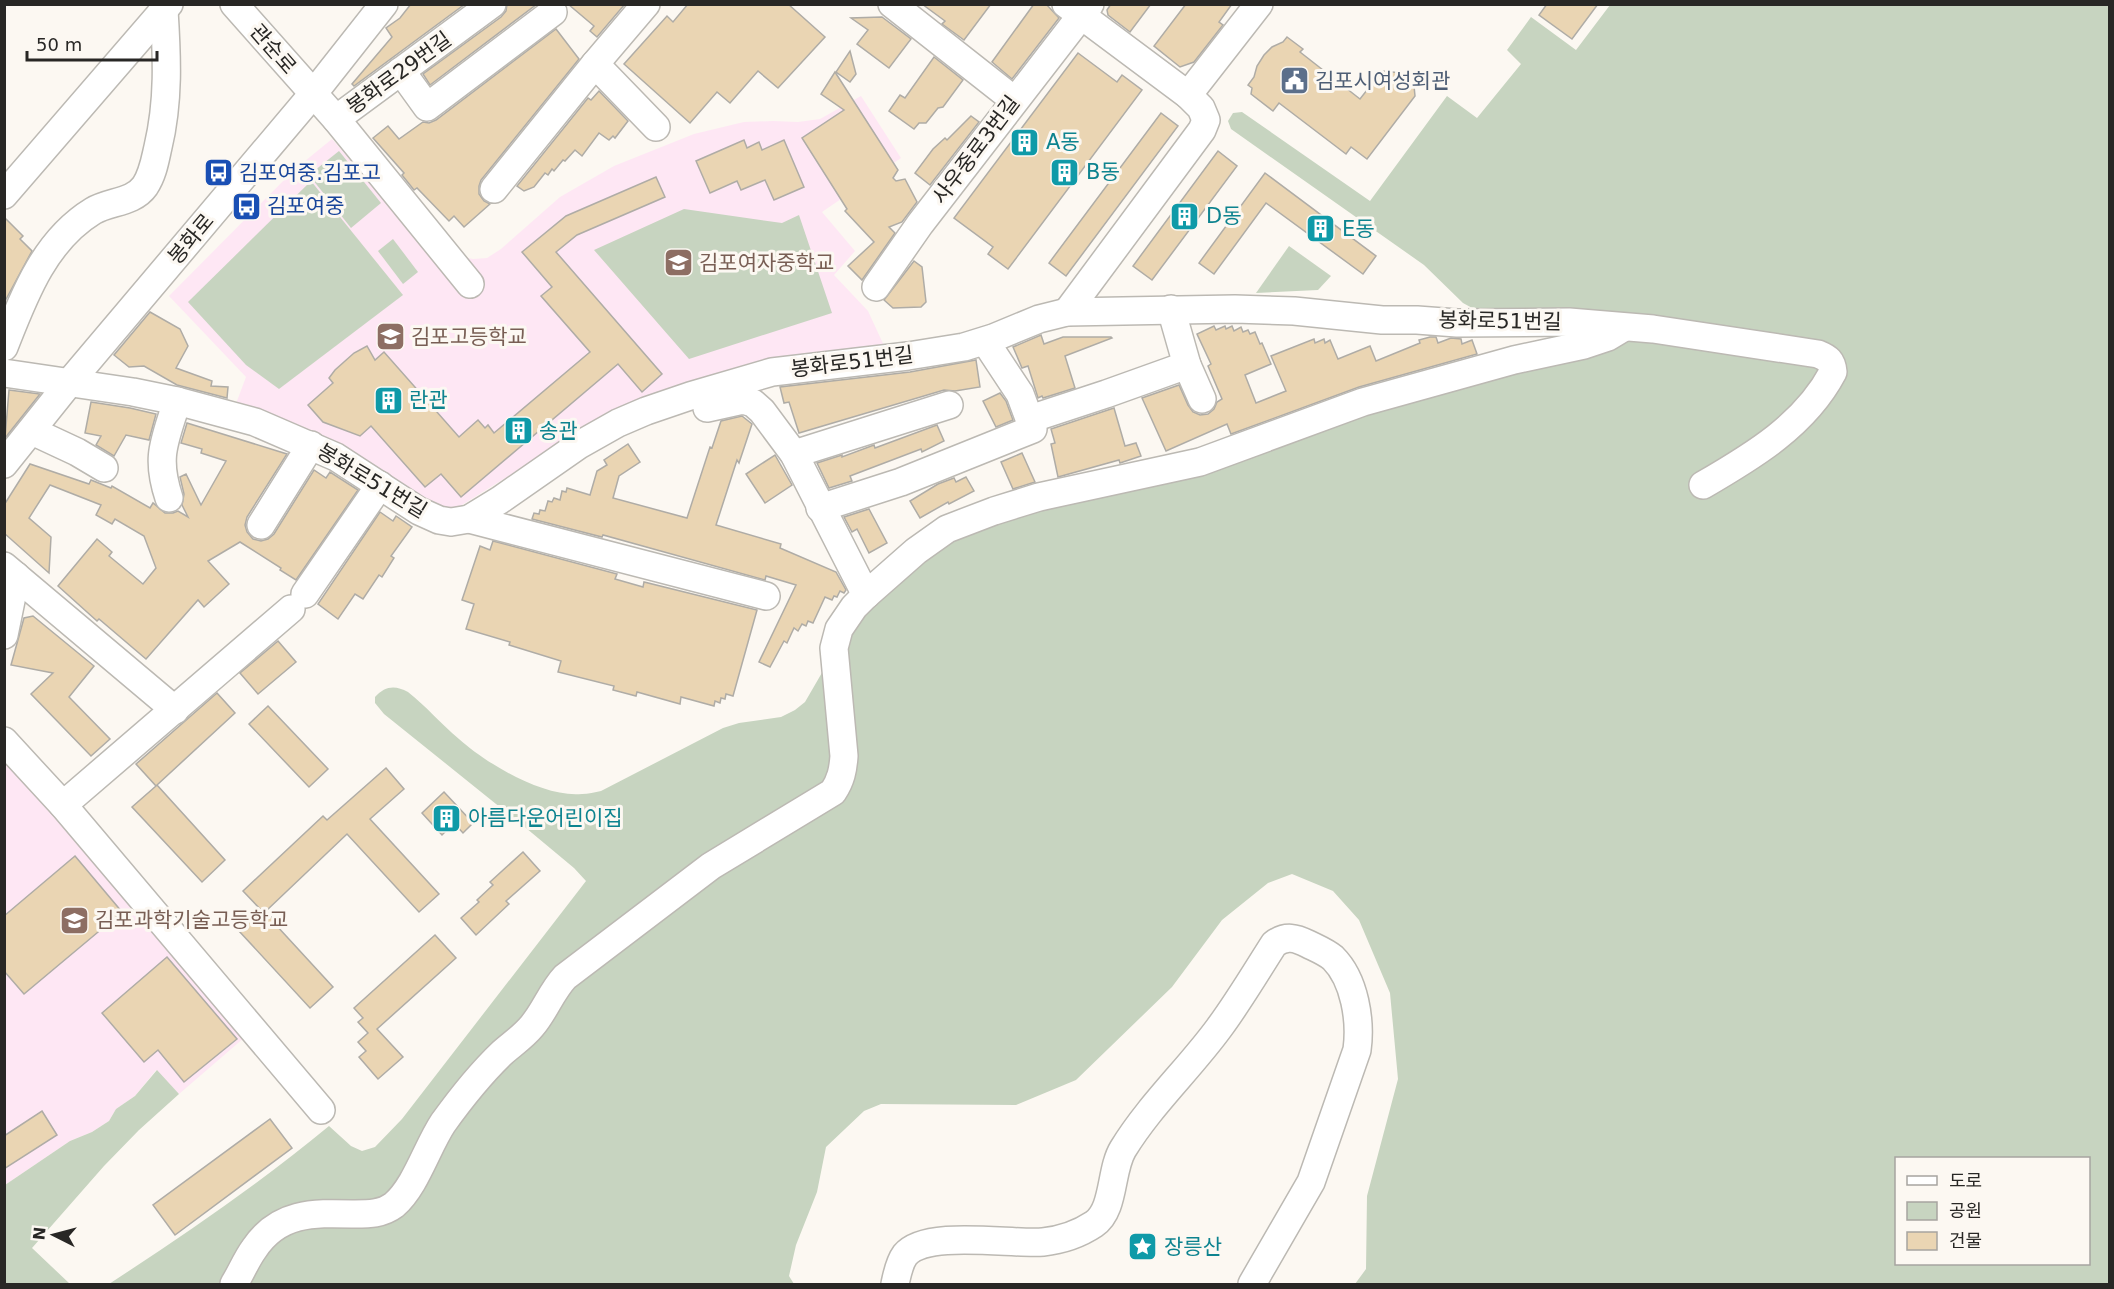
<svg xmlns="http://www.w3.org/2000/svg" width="2114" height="1289" viewBox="0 0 2114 1289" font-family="'DejaVu Sans','Noto Sans KR',sans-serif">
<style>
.education{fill:#fee7f4}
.green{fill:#c7d4c0;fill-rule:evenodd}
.building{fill:#ead5b3;stroke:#afaca6;stroke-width:1.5}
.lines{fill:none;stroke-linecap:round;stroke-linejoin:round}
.minor-casing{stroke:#bcb9b3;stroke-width:30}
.minor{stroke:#fff;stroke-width:27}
.labels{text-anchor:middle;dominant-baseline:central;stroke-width:6;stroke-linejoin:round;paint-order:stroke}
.street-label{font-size:21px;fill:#282725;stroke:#fcf8f2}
.service-label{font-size:21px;fill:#4e5e75;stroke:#fcf8f2;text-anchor:start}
.culture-label{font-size:21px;fill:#0d838f;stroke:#fcf8f2;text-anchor:start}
.transit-label{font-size:21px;fill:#164399;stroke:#fcf8f2;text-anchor:start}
.education-label{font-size:21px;fill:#785e54;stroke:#fcf8f2;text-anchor:start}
</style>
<rect width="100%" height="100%" fill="#fcf8f2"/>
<g class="education">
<path d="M 861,96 L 901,158 L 822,212 L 855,251 L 834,275 L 868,311 L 886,350 L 555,447 L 457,508 L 439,510 L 234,409 L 246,377 L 169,296 L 294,170 L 332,139 L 403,221 L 464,257 L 473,259 L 487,258 L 501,249 L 560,197 L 614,166 L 694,134 L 744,122 L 773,121 L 798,122 L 820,119 Z"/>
<path d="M 4,757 L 245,1037 L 179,1094 L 156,1070 L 135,1096 L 116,1109 L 109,1121 L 92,1132 L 70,1141 L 5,1185 Z"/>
</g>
<g class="green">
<path d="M 1610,5 L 2109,5 L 2109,1284 L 1355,1284 L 1366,1269 L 1367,1196 L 1398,1079 L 1390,993 L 1359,920 L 1333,891 L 1292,874 L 1268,883 L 1222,920 L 1172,987 L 1076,1080 L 1016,1105 L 881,1104 L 864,1111 L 826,1147 L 817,1192 L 796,1245 L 789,1276 L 794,1284 L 109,1284 C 184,1235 259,1184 329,1126 L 351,1146 L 362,1151 L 375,1147 L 402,1119 L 586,881 L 574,868 L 526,828 L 384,714 L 375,703 L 375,697 C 385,686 395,685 408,692 C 426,706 441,724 459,739 C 487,764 544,798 582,794 C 588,794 595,792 601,791 L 723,728 L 739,723 L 781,717 L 795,710 L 805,702 L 845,633 L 941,538 L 1357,409 L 1622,342 L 1474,309 L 1463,303 L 1424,265 L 1231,129 L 1228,121 L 1233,113 L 1242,112 L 1370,201 L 1447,96 L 1477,118 L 1521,64 L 1507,50 L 1531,17 L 1576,50 ZM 1896,1158 L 2088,1158 L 2088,1264 L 1896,1264 Z"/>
<path d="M 339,151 L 381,203 L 351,228 L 309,175 Z"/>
<path d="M 311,181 L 403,295 L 279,389 L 246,365 L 188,302 Z"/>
<path d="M 684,209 L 782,223 L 799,215 L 832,313 L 689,359 L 594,250 Z"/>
<path d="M 393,239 L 418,272 L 403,284 L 378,251 Z"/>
<path d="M 1289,246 L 1331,276 L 1318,290 L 1256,293 Z"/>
<path d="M 157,1070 L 179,1094 L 139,1130 L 104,1166 L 32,1248 L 70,1284 L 5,1284 L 5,1185 L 70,1141 L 92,1132 L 109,1121 L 116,1109 L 135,1096 Z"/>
</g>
<g class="building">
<path d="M 411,4 L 465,4 L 354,86 L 352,84 L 392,37 L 386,28 L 400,18 Z"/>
<path d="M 507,4 L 537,4 L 430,85 L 423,74 L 501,17 L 506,11 Z"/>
<path d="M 568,4 L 625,4 L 597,37 L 590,31 L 594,26 Z"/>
<path d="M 688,4 L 788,4 L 825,37 L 778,88 L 758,71 L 730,103 L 717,92 L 690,123 L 624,64 L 667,16 L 673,22 Z"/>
<path d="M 922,4 L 991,4 L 964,40 L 942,24 L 945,21 Z"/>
<path d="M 1034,4 L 1046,4 L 1059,18 L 1012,79 L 992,62 Z"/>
<path d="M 1111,4 L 1151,4 L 1130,32 L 1108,15 L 1107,10 Z"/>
<path d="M 1186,4 L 1232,4 L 1219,22 L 1223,25 L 1194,62 L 1180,67 L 1154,46 Z"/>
<path d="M 1547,4 L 1598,4 L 1572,39 L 1539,15 Z"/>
<path d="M 882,17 L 911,39 L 889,68 L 857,44 L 868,30 L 851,18 Z"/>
<path d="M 556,29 L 579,59 L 481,180 L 479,186 L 479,194 L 484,201 L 490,204 L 464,227 L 454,216 L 449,221 L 417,188 L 414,190 L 402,175 L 404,173 L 373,138 L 388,126 L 399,139 L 423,122 L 429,123 L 436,120 Z"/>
<path d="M 1287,37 L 1303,49 L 1300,52 L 1360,99 L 1382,71 L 1402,73 L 1409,78 L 1414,86 L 1415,96 L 1367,159 L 1351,147 L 1346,154 L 1279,103 L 1273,111 L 1251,94 L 1252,88 L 1248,85 L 1254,77 L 1257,66 L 1264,55 L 1272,47 L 1283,42 Z"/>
<path d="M 850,51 L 856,74 L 850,82 L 836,72 Z"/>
<path d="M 1078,53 L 1117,82 L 1122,75 L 1142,90 L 1008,269 L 988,254 L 993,247 L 954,218 Z"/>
<path d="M 934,57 L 963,80 L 943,107 L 938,108 L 926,123 L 919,123 L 914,129 L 889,111 L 900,95 L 905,98 Z"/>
<path d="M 835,72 L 898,170 L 893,178 L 896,181 L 905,179 L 917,202 L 902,222 L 889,227 L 895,233 L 862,280 L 848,266 L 874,242 L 845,211 L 847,209 L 802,138 L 844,110 L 821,94 Z"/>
<path d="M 599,91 L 628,121 L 615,138 L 613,136 L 609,140 L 599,133 L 582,156 L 575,150 L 565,161 L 563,160 L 554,171 L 552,169 L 548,175 L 545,173 L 534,187 L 524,191 L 517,186 L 588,98 L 591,100 Z"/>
<path d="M 1161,113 L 1178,126 L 1066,276 L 1049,263 Z"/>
<path d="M 971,116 L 979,122 L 930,185 L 915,173 L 933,149 L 945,138 L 947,140 Z"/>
<path d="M 744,140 L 747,148 L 759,142 L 762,150 L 784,140 L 804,187 L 774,200 L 765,180 L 741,190 L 737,181 L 710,193 L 696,161 Z"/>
<path d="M 1218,151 L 1237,166 L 1152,280 L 1133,266 Z"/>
<path d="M 1265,173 L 1376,256 L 1363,274 L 1266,203 L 1214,274 L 1199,263 Z"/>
<path d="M 656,177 L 665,197 L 577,235 L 556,252 L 662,374 L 642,392 L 618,364 L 461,497 L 441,474 L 425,487 L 371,426 L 360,436 L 323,422 L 308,405 L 333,383 L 329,378 L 335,370 L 354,353 L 367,346 L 375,360 L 384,352 L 459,437 L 478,420 L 485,428 L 488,425 L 494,433 L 590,352 L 541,296 L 552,287 L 522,252 L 566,216 Z"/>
<path d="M 4,217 L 23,236 L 20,239 L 32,251 L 4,303 Z"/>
<path d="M 914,261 L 922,267 L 926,302 L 921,307 L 893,308 L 884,300 Z"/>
<path d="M 150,312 L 180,329 L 188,346 L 176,368 L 212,381 L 211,386 L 228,387 L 227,398 L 177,385 L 144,366 L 129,367 L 114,355 Z"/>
<path d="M 1214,326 L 1216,330 L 1225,326 L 1226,329 L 1232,326 L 1234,331 L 1241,327 L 1243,332 L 1248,330 L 1250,334 L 1255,332 L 1260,344 L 1262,343 L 1271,364 L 1245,375 L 1256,403 L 1286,391 L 1271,356 L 1314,339 L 1315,343 L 1324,339 L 1325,343 L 1330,340 L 1338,359 L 1370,346 L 1376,361 L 1420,343 L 1419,340 L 1430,337 L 1436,337 L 1438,343 L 1451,338 L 1461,339 L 1462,344 L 1472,340 L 1477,354 L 1359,387 L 1231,434 L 1227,424 L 1166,451 L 1142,398 L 1179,385 L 1188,405 L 1193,412 L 1200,415 L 1208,414 L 1214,409 L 1217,402 L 1222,399 L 1208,366 L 1211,364 L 1197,334 Z"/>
<path d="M 1041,335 L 1044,344 L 1063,337 L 1111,337 L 1112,338 L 1065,356 L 1075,388 L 1043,398 L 1042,396 L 1038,398 L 1028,366 L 1022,368 L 1013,347 Z"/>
<path d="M 976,360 L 980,387 L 955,391 L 944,390 L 799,433 L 789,402 L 784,403 L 780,387 L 910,372 Z"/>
<path d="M 9,390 L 40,394 L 5,438 Z"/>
<path d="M 1000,393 L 1006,401 L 1013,420 L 996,427 L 983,401 Z"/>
<path d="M 91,402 L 130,408 L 156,414 L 149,440 L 126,435 L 114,456 L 96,445 L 101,436 L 85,433 Z"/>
<path d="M 1114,408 L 1125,446 L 1136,443 L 1141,456 L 1120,463 L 1119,460 L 1058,477 L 1051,444 L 1055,443 L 1051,429 Z"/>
<path d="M 742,416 L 752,424 L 739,463 L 737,460 L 716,525 L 781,544 L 780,548 L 836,572 L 846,590 L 844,593 L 840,591 L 837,597 L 834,596 L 832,600 L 825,597 L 813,623 L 808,621 L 806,626 L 802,624 L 798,631 L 794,628 L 787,643 L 784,641 L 770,667 L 759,662 L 796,585 L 766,576 L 765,580 L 603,535 L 602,537 L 532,519 L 534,513 L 539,514 L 540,510 L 545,511 L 548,501 L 552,502 L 554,498 L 560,500 L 562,491 L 566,492 L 567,488 L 590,495 L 597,471 L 607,465 L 604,460 L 628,444 L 640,462 L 619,476 L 613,498 L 687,518 L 710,447 L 712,448 L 721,421 Z"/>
<path d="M 187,423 L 287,454 L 247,517 L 245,525 L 247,532 L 253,539 L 261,541 L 268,539 L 274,534 L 314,470 L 326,478 L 330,472 L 358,490 L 296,580 L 280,570 L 281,568 L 240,542 L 208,561 L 229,584 L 204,607 L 198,600 L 146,659 L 99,619 L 97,621 L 58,586 L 97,539 L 112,552 L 109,556 L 143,584 L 156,568 L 144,536 L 115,519 L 112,524 L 96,515 L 101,505 L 50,485 L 29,518 L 51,537 L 49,573 L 4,533 L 4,505 L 30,464 L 89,484 L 91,480 L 111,488 L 112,486 L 150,508 L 153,503 L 165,513 L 173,513 L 178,511 L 188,517 L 182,505 L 184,494 L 180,477 L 186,474 L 201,505 L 226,461 L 201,453 L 202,449 L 181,443 Z"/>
<path d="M 937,425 L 944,441 L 922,452 L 921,449 L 850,476 L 852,481 L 829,488 L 817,463 L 842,455 L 842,457 L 874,445 L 875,448 Z"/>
<path d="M 1022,453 L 1035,482 L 1013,489 L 1001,462 Z"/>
<path d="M 775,455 L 792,485 L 765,503 L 746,474 Z"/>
<path d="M 966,477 L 974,491 L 949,504 L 948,502 L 920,518 L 910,501 L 938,484 L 954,478 L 956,482 Z"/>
<path d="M 869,509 L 887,543 L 869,553 L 857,529 L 852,532 L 844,517 Z"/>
<path d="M 380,512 L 393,521 L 396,516 L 412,527 L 391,556 L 394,558 L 382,577 L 379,575 L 363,599 L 355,594 L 338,619 L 318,604 Z"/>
<path d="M 493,541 L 617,574 L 615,579 L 643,587 L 644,582 L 757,610 L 733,696 L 726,694 L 725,699 L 721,698 L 720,703 L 715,701 L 714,706 L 681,697 L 680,704 L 637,692 L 636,696 L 613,690 L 614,686 L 558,672 L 561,661 L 509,645 L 510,642 L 466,629 L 474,604 L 462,600 L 480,546 L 490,550 Z"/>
<path d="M 33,616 L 94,666 L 69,697 L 110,739 L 91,756 L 31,694 L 53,673 L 11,665 L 24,618 Z"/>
<path d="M 278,641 L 296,662 L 258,694 L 240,673 Z"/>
<path d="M 217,693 L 235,713 L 157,785 L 225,860 L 202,882 L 132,807 L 156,786 L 136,764 Z"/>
<path d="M 268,706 L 328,769 L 309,787 L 249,724 Z"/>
<path d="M 386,768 L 404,789 L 370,819 L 439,894 L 419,912 L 347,834 L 266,911 L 277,924 L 276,925 L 333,987 L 310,1008 L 239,931 L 262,911 L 243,891 L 323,816 L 327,820 Z"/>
<path d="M 444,792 L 473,823 L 463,833 L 454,823 L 442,835 L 422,813 Z"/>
<path d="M 523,852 L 540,871 L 506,901 L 509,904 L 476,935 L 461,918 L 479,902 L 477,900 L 493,885 L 490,882 Z"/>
<path d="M 75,856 L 122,912 L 24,994 L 4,971 L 4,916 Z"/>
<path d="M 435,935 L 456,958 L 377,1029 L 403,1057 L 378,1079 L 359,1057 L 366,1051 L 358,1042 L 368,1033 L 358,1022 L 363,1018 L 354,1008 Z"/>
<path d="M 167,957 L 237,1039 L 184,1082 L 158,1050 L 144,1062 L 102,1013 Z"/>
<path d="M 42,1111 L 57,1135 L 4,1169 L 4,1136 Z"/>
<path d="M 270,1119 L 292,1148 L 175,1235 L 153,1205 Z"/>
</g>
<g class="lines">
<defs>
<g id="minor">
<path d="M 234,4 L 336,119 L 470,284"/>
<path d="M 892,4 L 1014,100"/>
<path d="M 1066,4 L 1188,95 L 1259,4"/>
<path d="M 595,64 L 656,127"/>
<path d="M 401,71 L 427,107 L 553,12"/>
<path d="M 336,119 L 492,4"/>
<path d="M 494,189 L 595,64 L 646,4"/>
<path d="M 4,195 L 169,4"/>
<path d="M 876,287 L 920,224 L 1090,4"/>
<path d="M 1171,309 L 1187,365 L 1202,399"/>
<path d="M 1067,312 L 1202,130 L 1206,120 L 1201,108 L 1188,95"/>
<path d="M 4,347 C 24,296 44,241 93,211 C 110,201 133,203 145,186 C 153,174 155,160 158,147 C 169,101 167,57 164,10"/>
<path d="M 4,373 L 133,392 L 177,401 L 255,422 L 336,457 L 419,511 L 439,520 L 451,522 L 469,519 L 500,500 L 579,445 L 618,423 L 646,411 L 690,396 L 772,372 L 908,356 L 964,347 L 993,338 L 1039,319 L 1067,312 L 1235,309 L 1294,311 L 1382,320 L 1417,320 L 1457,323 L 1569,322 L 1653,329 L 1818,354 C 1828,358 1832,361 1833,372 C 1805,425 1753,456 1703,485"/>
<path d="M 707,408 L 743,400 L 753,403 L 762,411 L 794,454 L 866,595"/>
<path d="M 1030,419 L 1106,394 L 1187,365"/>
<path d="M 32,431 L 77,452 L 104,468"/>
<path d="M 794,454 L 949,405"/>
<path d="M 4,464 L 69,383 L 313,94 L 384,4"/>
<path d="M 169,498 C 155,456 165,441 177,401"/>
<path d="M 820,508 L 901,482 L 1033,429 L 1020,394 L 985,341"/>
<path d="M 469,519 L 766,596"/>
<path d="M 261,525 L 311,445"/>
<path d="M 4,566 L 175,710"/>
<path d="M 305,594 L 380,485"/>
<path d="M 4,635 L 16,576"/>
<path d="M 4,741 L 63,805 L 321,1110"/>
<path d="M 63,805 L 291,609"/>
<path d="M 234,1284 C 241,1273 246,1260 254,1249 C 279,1211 315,1213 355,1214 C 369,1214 382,1214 394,1205 C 416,1186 427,1147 443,1123 C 461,1098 480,1074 502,1053 C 512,1044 523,1037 532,1026 C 545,1011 551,992 565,977 L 711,866 L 833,792 C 841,780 843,770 844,756 L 834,648 L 839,629 L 854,607 L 866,595 L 916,551 L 947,529 L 994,511 L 1039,497 L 1200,462 L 1363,402 L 1514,360 L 1584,345 L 1608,337 L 1623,328"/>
<path d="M 895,1284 C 897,1275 899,1263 905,1255 C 926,1229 1013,1245 1043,1242 C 1061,1240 1079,1234 1094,1224 C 1115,1210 1110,1170 1123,1149 C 1150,1105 1189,1069 1219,1028 C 1239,1001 1256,972 1274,944 C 1286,935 1296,938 1308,944 C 1316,948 1326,952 1333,958 C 1355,980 1361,1021 1357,1050 L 1311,1182 L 1252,1284"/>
</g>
</defs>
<use href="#minor" class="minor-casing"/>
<use href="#minor" class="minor"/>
</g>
<defs>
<symbol id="civic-square" viewBox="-11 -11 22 22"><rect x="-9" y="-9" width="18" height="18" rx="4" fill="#5c6f8a" stroke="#fcf8f2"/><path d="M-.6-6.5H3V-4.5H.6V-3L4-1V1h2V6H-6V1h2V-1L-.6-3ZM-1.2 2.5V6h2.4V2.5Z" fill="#fff"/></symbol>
<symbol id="building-square" viewBox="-11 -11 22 22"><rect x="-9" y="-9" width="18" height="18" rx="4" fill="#0f9aa8" stroke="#fcf8f2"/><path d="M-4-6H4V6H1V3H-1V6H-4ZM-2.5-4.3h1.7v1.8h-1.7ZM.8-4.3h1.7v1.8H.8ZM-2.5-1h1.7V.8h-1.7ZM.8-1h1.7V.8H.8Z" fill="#fff"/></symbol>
<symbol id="bus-square" viewBox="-11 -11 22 22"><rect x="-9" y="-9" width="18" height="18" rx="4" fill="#1a4fb4" stroke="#fcf8f2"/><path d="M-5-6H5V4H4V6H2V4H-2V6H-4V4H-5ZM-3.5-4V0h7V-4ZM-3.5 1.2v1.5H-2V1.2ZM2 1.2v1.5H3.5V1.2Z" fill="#fff"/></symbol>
<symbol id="school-square" viewBox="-11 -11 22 22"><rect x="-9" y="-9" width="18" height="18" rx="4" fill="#8d6e63" stroke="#fcf8f2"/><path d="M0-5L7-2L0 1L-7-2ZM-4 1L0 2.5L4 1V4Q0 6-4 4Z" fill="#fff"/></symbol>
<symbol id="sight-square" viewBox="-11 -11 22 22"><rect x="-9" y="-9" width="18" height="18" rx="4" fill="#0f9aa8" stroke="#fcf8f2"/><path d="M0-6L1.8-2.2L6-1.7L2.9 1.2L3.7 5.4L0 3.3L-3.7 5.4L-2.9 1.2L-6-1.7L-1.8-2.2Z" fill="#fff"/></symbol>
</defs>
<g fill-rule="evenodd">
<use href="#civic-square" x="1278" y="64" width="33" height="33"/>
<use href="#building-square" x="1008" y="126" width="33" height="33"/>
<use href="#building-square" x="1048" y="156" width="33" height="33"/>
<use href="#bus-square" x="202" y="156" width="33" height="33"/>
<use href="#bus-square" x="230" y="190" width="33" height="33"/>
<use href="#building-square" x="1168" y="200" width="33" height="33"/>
<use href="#building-square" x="1304" y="212" width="33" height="33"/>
<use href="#school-square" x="662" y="246" width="33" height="33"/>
<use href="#school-square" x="374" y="320" width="33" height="33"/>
<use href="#building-square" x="372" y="384" width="33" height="33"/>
<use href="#building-square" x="502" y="414" width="33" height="33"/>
<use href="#building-square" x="430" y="802" width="33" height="33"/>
<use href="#school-square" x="58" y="904" width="33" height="33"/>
<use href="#sight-square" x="1126" y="1230" width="33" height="33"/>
</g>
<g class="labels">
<g class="street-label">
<text transform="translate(273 49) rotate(49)">관순로</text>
<text transform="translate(399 73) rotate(-36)">봉화로29번길</text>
<text transform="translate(976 150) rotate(-53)">사우중로3번길</text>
<text transform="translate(191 239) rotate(-50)">봉화로</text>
<text transform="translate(1500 321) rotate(1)">봉화로51번길</text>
<text transform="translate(852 362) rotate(-7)">봉화로51번길</text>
<text transform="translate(372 481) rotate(31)">봉화로51번길</text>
</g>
<g class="service-label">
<text x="1315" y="81">김포시여성회관</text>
</g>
<g class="culture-label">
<text x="1046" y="142">A동</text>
<text x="1086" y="172">B동</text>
<text x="1206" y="216">D동</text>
<text x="1342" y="229">E동</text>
<text x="409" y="400">란관</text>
<text x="539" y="431">송관</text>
<text x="468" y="818">아름다운어린이집</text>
<text x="1164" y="1247">장릉산</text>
</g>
<g class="transit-label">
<text x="239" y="173">김포여중.김포고</text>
<text x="267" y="206">김포여중</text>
</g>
<g class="education-label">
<text x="699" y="263">김포여자중학교</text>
<text x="411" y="337">김포고등학교</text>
<text x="95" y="920">김포과학기술고등학교</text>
</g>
</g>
<rect width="2114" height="1289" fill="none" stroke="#282725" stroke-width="12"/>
<rect x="1895" y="1157" width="195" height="108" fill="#fcf8f2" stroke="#a7a4a0" stroke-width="1.5"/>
<rect x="1907" y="1176" width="30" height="9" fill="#ffffff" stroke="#a7a4a0" stroke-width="1.5"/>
<text x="1949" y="1187" font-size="18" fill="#282725">도로</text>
<rect x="1907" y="1202" width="30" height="18" fill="#c7d4c0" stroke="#a7a4a0" stroke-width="1.5"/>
<text x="1949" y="1217" font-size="18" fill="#282725">공원</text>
<rect x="1907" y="1232" width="30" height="18" fill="#ead5b3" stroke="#a7a4a0" stroke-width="1.5"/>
<text x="1949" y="1247" font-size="18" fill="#282725">건물</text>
<g transform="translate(54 1235) rotate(276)" stroke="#fcf8f2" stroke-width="4.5" paint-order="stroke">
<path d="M0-4.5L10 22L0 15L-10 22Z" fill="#282725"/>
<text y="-9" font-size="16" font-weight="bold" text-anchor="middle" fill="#282725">N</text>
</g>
<path d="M27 51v9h130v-9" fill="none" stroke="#282725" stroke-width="3"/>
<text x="36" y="51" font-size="18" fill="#282725" stroke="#fcf8f2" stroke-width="4.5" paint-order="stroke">50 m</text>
</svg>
